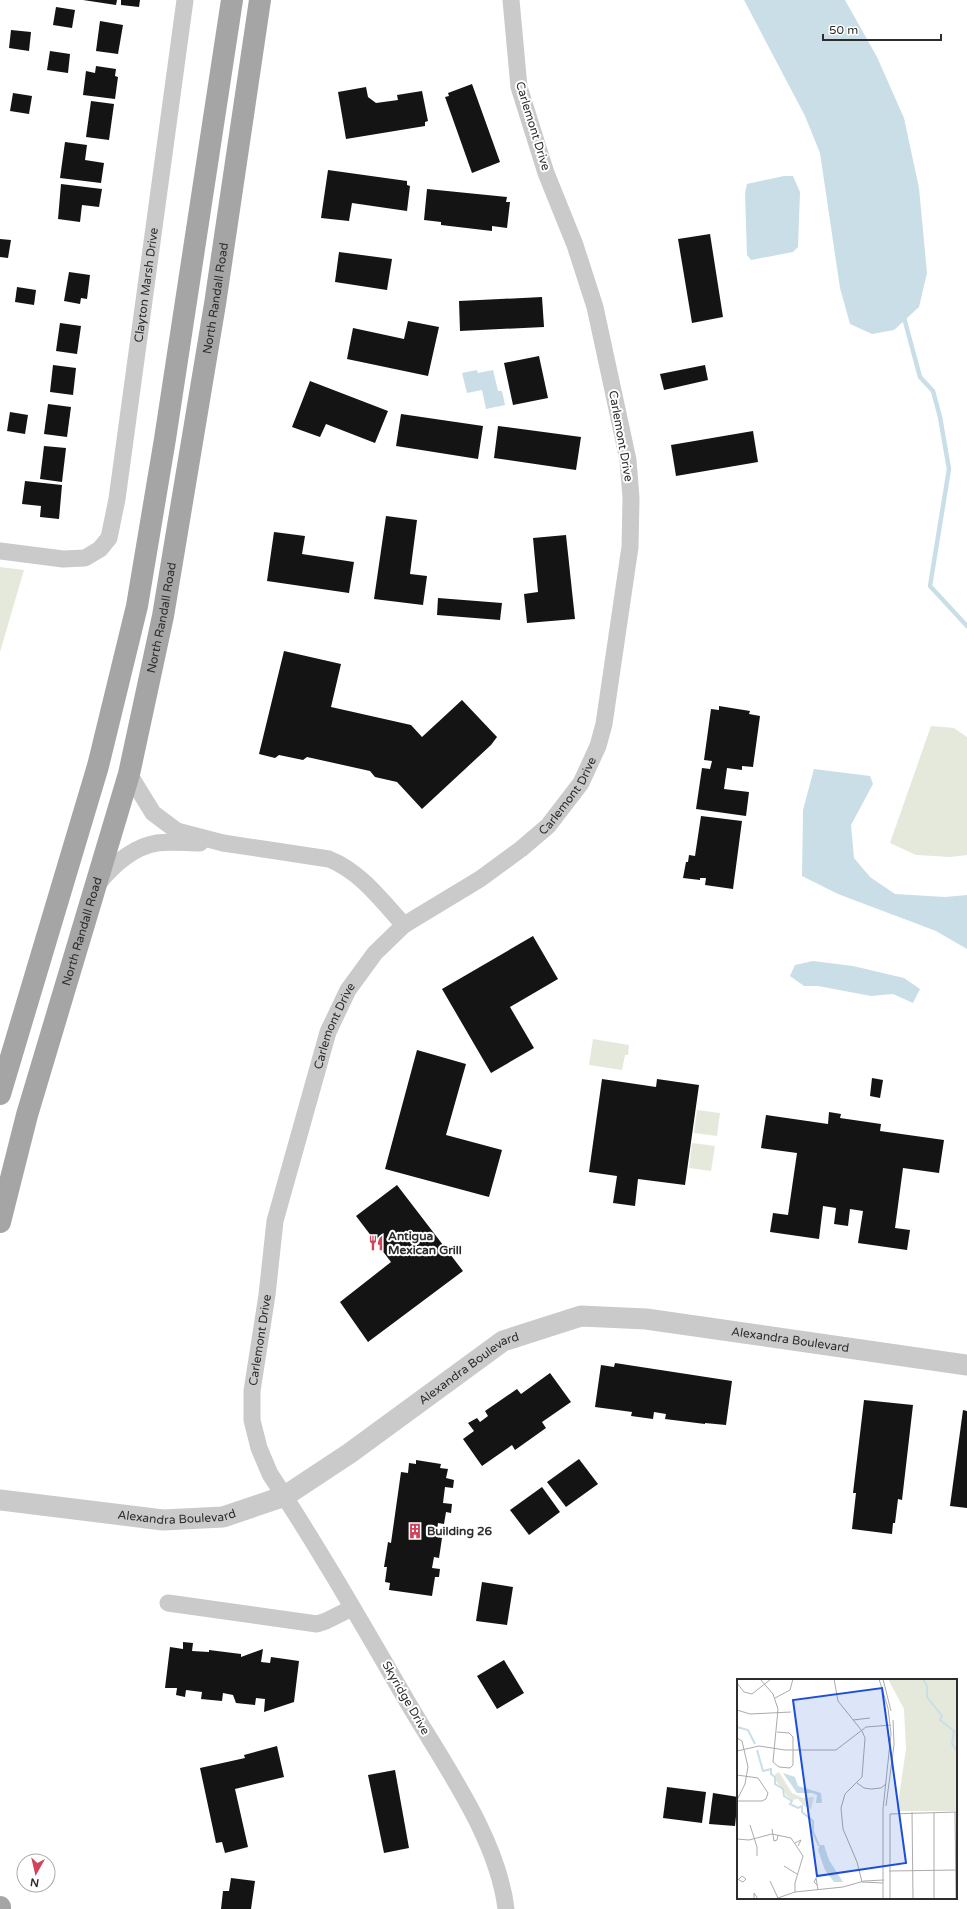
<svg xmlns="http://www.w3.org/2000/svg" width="967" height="1909" viewBox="0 0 967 1909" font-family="'Varela Round',sans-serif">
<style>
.green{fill:#e4e9dc}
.water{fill:#cadee7}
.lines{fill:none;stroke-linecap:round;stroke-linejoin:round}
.stream{stroke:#cadee7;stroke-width:4.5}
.building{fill:#141414}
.minor{stroke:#cacaca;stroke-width:17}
.tertiary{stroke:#cacaca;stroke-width:21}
.primary{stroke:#a5a5a5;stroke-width:22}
.labels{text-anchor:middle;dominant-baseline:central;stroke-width:4;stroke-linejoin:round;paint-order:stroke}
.street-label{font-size:12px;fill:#2d2d2d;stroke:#fff}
.poi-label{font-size:12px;font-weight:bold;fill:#2d2d2d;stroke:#fff;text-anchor:start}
.inset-river{fill:none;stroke:#cadee7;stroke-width:2}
.inset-road{fill:none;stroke:#ababab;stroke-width:1}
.view{fill:#1d4ed8;fill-opacity:0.15;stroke:#1d4ed8;stroke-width:2}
.inset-edge{fill:none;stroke:#2d2d2d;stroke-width:2}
</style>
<rect width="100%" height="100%" fill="#fff"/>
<g class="green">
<path d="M 0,567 L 24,570 L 0,652 Z"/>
<path d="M 931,726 L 954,728 L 967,737 L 967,855 L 950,857 L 916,855 L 890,843 Z"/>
<path d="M 593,1039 L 629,1045 L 628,1055 L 625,1055 L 622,1070 L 589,1065 Z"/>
<path d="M 697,1110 L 720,1113 L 717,1136 L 694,1133 Z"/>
<path d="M 692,1143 L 715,1146 L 711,1171 L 689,1168 Z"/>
</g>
<g class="water">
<path d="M 744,0 L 845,0 L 877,57 L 904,118 L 919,188 L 927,273 L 919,307 L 894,330 L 872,334 L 850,324 L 840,288 L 820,153 L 805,116 Z"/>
<path d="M 784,176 L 793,176 L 800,192 L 798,247 L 793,252 L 751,260 L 747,255 L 745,193 L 747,184 Z"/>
<path d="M 477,370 L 478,373 L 493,370 L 498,391 L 502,391 L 505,405 L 486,409 L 482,390 L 467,393 L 462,373 Z"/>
<path d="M 814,769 L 870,776 L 873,784 L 851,825 L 854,858 L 870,877 L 895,894 L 945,897 L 967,895 L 967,949 L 936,931 L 838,894 L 802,876 L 803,810 Z"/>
<path d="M 813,961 L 853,966 L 904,978 L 920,989 L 913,1003 L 893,994 L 871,996 L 818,986 L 804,986 L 790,976 L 795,965 Z"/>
</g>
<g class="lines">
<path class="stream" d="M 903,314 L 920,377 L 933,391 L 940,417 L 949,469 L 930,586 L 967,626"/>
</g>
<g class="building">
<path d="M 83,0 L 117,0 L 116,5 Z"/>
<path d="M 121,0 L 140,0 L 139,7 L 121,5 Z"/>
<path d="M 56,7 L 75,10 L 72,28 L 53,25 Z"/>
<path d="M 100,21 L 123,25 L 118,54 L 96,51 Z"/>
<path d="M 11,30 L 31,32 L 29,51 L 9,48 Z"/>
<path d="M 50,51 L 70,54 L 68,73 L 47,70 Z"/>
<path d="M 96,66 L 116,69 L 115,76 L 118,77 L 115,99 L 83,95 L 86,71 L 95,73 Z"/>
<path d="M 472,84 L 500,162 L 472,173 L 445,97 L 449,96 L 448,93 Z"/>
<path d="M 366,87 L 368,97 L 376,103 L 398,100 L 397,95 L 422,91 L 428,121 L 425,122 L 425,126 L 346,139 L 338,92 Z"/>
<path d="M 13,93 L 32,96 L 29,114 L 10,111 Z"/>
<path d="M 91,101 L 114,104 L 109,140 L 86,137 Z"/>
<path d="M 65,142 L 87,145 L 85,160 L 104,163 L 101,183 L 60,178 Z"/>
<path d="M 328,170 L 407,181 L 407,185 L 410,186 L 407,211 L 352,203 L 349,221 L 321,218 Z"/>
<path d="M 61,184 L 102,189 L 99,207 L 82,205 L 80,222 L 58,219 Z"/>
<path d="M 427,189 L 507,197 L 506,202 L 510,202 L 507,228 L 492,226 L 492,231 L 441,225 L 441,222 L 424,220 Z"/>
<path d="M 710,234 L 723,317 L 692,323 L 678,239 Z"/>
<path d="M 0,239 L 11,240 L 8,258 L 0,257 Z"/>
<path d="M 339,252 L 392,259 L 387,290 L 335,282 Z"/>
<path d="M 69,272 L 90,275 L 87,299 L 81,298 L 80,304 L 64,301 Z"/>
<path d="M 17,287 L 36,290 L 34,305 L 15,302 Z"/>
<path d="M 542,297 L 544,327 L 460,331 L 459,301 Z"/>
<path d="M 408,321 L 439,327 L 428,376 L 347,359 L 353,328 L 404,339 Z"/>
<path d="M 60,323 L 81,326 L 77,354 L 56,351 Z"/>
<path d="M 539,356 L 548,398 L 513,405 L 504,363 Z"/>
<path d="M 53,365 L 76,368 L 73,395 L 50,392 Z"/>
<path d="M 705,365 L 708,380 L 664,390 L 660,374 Z"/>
<path d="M 310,381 L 388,411 L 375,443 L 326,424 L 320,437 L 292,427 Z"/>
<path d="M 48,404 L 71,407 L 67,437 L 44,434 Z"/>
<path d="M 10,412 L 28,415 L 25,434 L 7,431 Z"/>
<path d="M 401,414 L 483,426 L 478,459 L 396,446 Z"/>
<path d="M 498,426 L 581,437 L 576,470 L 494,458 Z"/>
<path d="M 753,431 L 758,462 L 676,476 L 671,445 Z"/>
<path d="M 44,446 L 66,448 L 62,482 L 40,479 Z"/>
<path d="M 25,481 L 62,485 L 59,519 L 40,517 L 41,506 L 22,504 Z"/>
<path d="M 386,516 L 417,520 L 410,574 L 427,576 L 423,605 L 374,599 Z"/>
<path d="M 274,532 L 305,536 L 302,554 L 354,562 L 349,593 L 267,581 Z"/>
<path d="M 566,535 L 575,619 L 527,623 L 524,594 L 538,592 L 533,538 Z"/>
<path d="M 438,598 L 502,603 L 500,620 L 437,615 Z"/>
<path d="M 284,651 L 341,664 L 331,707 L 411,725 L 422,737 L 462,700 L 497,737 L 491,745 L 422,809 L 397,782 L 375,777 L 370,771 L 307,757 L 303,760 L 279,755 L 275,758 L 259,754 Z"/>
<path d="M 719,706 L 750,711 L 749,714 L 760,716 L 753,767 L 742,766 L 742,770 L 727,768 L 724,789 L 749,792 L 746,816 L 696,809 L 702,768 L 710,769 L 712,761 L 704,760 L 711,709 L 719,710 Z"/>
<path d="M 701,816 L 742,821 L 733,889 L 705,885 L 706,878 L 700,878 L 700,880 L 683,878 L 686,862 L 688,862 L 689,855 L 695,856 Z"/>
<path d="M 533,936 L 558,979 L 510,1007 L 534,1048 L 491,1073 L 442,989 Z"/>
<path d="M 417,1050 L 466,1064 L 446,1135 L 502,1150 L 489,1197 L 385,1169 Z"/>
<path d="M 872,1078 L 883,1080 L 880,1098 L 870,1096 Z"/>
<path d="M 602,1079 L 656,1087 L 657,1079 L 699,1085 L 685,1185 L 638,1179 L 635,1206 L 613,1203 L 617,1176 L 589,1172 Z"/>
<path d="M 829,1112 L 841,1114 L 840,1118 L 881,1124 L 880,1131 L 944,1140 L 939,1173 L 903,1168 L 895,1228 L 910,1230 L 907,1250 L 858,1243 L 863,1211 L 850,1209 L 848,1226 L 834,1224 L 836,1208 L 823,1206 L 819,1239 L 770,1232 L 773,1213 L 788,1215 L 797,1153 L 761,1148 L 766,1115 L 828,1124 Z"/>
<path d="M 397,1185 L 463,1271 L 368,1342 L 340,1302 L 391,1262 L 356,1216 Z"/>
<path d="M 615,1363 L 732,1381 L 726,1425 L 705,1423 L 705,1424 L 665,1419 L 666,1414 L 654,1412 L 653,1419 L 631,1416 L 632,1412 L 595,1407 L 601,1365 L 614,1367 Z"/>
<path d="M 550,1373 L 571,1402 L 542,1422 L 546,1428 L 515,1450 L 512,1445 L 482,1466 L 463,1439 L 474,1431 L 468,1423 L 477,1418 L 480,1422 L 488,1416 L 485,1411 L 517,1389 L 521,1394 Z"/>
<path d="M 864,1400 L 913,1405 L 902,1500 L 898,1499 L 895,1523 L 893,1523 L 892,1534 L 852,1529 L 856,1493 L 853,1493 Z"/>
<path d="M 963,1410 L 967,1411 L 967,1508 L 950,1506 Z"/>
<path d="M 579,1459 L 598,1484 L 566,1507 L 547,1482 Z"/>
<path d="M 416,1460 L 441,1464 L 440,1468 L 448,1469 L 446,1478 L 454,1480 L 453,1488 L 445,1487 L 443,1503 L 452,1504 L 451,1513 L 446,1512 L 444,1524 L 438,1523 L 436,1537 L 442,1538 L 439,1558 L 434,1557 L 432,1568 L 440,1569 L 439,1577 L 435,1577 L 432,1596 L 389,1590 L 390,1583 L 385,1582 L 387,1567 L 384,1567 L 388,1542 L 391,1543 L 401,1472 L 408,1473 L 409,1463 L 416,1464 Z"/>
<path d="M 542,1487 L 560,1512 L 529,1535 L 510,1510 Z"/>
<path d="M 482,1582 L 513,1587 L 507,1625 L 476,1621 Z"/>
<path d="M 183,1642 L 193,1643 L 192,1651 L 209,1652 L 209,1650 L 241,1654 L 241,1657 L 263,1649 L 261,1662 L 270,1663 L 271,1657 L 299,1661 L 294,1702 L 264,1712 L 265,1699 L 256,1698 L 255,1705 L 236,1703 L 233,1695 L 223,1693 L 222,1701 L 201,1699 L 202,1692 L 186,1690 L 185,1697 L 176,1695 L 177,1688 L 165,1688 L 170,1647 L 183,1649 Z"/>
<path d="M 504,1660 L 524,1693 L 497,1709 L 477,1676 Z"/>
<path d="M 277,1746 L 284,1777 L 235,1789 L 248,1847 L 225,1853 L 222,1842 L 216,1843 L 200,1768 L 245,1758 L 244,1755 Z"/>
<path d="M 395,1770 L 409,1848 L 384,1853 L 368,1775 Z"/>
<path d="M 667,1787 L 706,1792 L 702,1823 L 663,1818 Z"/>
<path d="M 713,1793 L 738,1797 L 735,1826 L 709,1824 Z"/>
<path d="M 231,1878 L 255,1881 L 251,1909 L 221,1909 L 223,1891 L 229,1891 Z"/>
</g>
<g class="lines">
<g class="minor">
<path id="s1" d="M 0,551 L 63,559 L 85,558 L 100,549 L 109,538 L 117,499 L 185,0"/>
<path d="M 129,774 L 153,813 L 177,831 L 223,843 L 329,859 C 361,872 381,900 404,925"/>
<path d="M 97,885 C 112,866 132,847 157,843 C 171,841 186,843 200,843"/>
<path d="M 168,1603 L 317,1624 L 326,1621 L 352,1608"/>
<path id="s2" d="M 506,1909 C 498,1840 446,1767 411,1708 C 365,1629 320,1550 270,1474 L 259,1448 L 252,1420 L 252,1391 L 267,1295 L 275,1221 L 328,1032 L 348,990 L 375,953 L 404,925 L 480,879 L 521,849 L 548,826 L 581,783 L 598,746 L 604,724 L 630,547 L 631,498 L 628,460 L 595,307 L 575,245 L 546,173 L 519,87 L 511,0"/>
</g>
<path class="tertiary" id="s3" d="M 0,1500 L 163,1520 L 223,1517 L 285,1496 L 350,1453 L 503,1341 L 581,1316 L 646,1319 L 967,1365"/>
<g class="primary">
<path d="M 0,1094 L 98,766 L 137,606 L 165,439 L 232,0"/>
<path id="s4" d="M 0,1222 L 27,1115 L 129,774 L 163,616 L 215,304 L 260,0"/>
<path d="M 0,1907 L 0,1909"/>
</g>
</g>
<defs>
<symbol id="restaurant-bare" viewBox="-9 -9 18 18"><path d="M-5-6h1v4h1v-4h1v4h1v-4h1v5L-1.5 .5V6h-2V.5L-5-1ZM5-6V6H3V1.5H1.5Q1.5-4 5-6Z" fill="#d0435b" stroke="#fff" stroke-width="2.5" paint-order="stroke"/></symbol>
<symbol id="building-bare" viewBox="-9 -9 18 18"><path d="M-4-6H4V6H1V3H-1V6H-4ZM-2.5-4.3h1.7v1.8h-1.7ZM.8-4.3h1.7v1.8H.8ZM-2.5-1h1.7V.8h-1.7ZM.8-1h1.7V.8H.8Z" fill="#d0435b" stroke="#fff" stroke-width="2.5" paint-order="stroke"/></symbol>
</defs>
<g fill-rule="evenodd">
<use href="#restaurant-bare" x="365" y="1232" width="22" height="22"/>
<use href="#building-bare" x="404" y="1520" width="22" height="22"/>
</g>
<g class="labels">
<g class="street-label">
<text transform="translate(533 126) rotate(73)">Carlemont Drive</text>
<text stroke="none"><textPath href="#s1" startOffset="373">Clayton Marsh Drive</textPath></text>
<text stroke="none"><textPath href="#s4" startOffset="950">North Randall Road</textPath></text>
<text transform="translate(621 436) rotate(80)">Carlemont Drive</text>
<text stroke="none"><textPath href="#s4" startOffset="626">North Randall Road</textPath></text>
<text stroke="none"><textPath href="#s2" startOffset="1295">Carlemont Drive</textPath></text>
<text stroke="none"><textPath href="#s4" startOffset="302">North Randall Road</textPath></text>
<text stroke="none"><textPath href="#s2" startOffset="959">Carlemont Drive</textPath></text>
<text stroke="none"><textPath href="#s2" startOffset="635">Carlemont Drive</textPath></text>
<text stroke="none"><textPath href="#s3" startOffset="850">Alexandra Boulevard</textPath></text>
<text stroke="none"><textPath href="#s3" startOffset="514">Alexandra Boulevard</textPath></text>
<text stroke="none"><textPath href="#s3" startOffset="178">Alexandra Boulevard</textPath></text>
<text transform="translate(406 1698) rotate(60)">Skyridge Drive</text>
</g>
<g class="poi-label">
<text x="388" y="1236">Antigua<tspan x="388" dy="14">Mexican Grill</tspan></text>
<text x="427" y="1531">Building 26</text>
</g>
</g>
<g transform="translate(737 1679)">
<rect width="220" height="220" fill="#fff"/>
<path d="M 151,0 L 220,0 L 220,132 L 160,132 L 169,70 L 167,30 ZM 42,93 L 55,114 L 66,119 L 77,118 L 74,130 L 67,127 L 61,120 L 55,121 L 50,117 L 39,102 L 38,95 Z" fill="#e4e9dc"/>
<path d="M 46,94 L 58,98 L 61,107 L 84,114 L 85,124 L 79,124 L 80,116 L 75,114 L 60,114 ZM 83,166 L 87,166 L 92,181 L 106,203 L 97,203 L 88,191 L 81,171 Z" fill="#cadee7"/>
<path class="inset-river" d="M 186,0 L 190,7 L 190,18 L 205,37 L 203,41 L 217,52 L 215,65 L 220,72M 0,48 L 11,51 L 18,65M 20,71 L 26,92 L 34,90 L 34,95 L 38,98 L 38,105 L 46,110 L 47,117 L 55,122 L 53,125 L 61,129 L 65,127 L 65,133 L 76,142 L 76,153 L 82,167"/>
<path class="inset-road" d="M 23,0 L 36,15 L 41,30 L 36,83 L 42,88 L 53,89 L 56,86 L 56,58 L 52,54 L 40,53M 97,0 L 101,22 L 125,52 L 128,59 L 125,98 L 108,115 L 104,129 L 106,150 L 120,183 L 125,203M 142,0 L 151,29 L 154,55 L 146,130 L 146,220M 146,0 L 154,32M 0,4 L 7,13 L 15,15 L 34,0M 38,19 L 53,11 L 56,0M 0,31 L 13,35 L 54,33M 116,41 L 133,39M 0,59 L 5,62 L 11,88 L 8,105 L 0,121M 0,72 L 22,67 L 48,71 L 99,71 L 129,48 L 154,46M 0,96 L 21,99 L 31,114 L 29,120 L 25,122 L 0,122M 120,104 L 127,109 L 134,110 L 144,109 L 149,105M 149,127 L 157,66 L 156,41M 175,133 L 176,220M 197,133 L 197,220M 218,133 L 219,220M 13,146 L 20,168 L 20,177M 35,150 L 37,162 L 40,161 L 41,156M 0,160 L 12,161 L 35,155 L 54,159 L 66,177 L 58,204 L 58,213M 58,164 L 64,161 L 61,167M 47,187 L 60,195M 152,192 L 220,191M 0,202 L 5,197 L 9,200 L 6,203 L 2,201M 33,202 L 41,219M 125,203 L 146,204M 80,206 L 77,203 L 79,199 L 81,211M 17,220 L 17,214 L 21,220M 38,220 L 58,213 L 106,208 L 127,202 L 147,201M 153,220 L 153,135 L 220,133"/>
<path class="view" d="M 145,9 L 169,184 L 80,197 L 56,21 Z"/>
<rect width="220" height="220" class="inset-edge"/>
</g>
<g transform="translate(36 1873) rotate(188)"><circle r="19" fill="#ffffff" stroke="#ababab"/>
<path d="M0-3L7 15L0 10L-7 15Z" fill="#d0435b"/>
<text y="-6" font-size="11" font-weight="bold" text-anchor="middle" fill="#2d2d2d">N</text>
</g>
<path d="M823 34v6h118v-6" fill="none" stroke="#2d2d2d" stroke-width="2"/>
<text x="829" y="34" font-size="12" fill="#2d2d2d" stroke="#ffffff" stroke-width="3" paint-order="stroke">50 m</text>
</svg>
